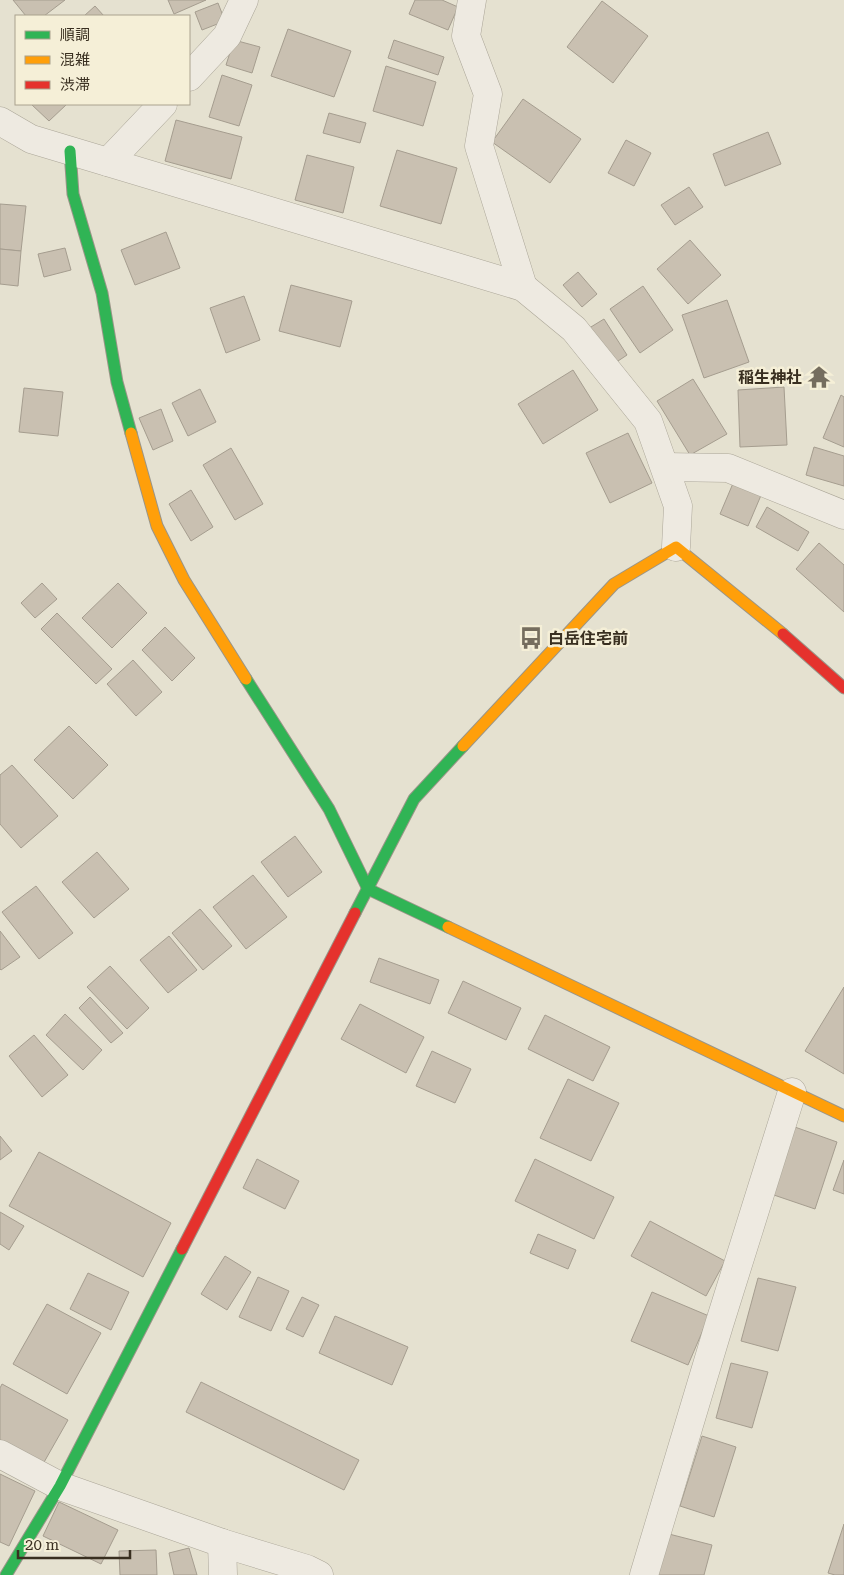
<svg xmlns="http://www.w3.org/2000/svg" width="844" height="1575" viewBox="0 0 844 1575" font-family="'Roboto Serif','Noto Sans JP',serif">
<style>
.building{fill:#c9c0b1;stroke:#a59d8f}
.lines{fill:none;stroke-linecap:round;stroke-linejoin:round}
.street-casing{stroke:#aba698;stroke-width:29}
.fast-casing{stroke:#9a9588;stroke-width:13}
.slow-casing{stroke:#9a9588;stroke-width:13}
.jam-casing{stroke:#9a9588;stroke-width:13}
.street{stroke:#eeeae1;stroke-width:28}
.fast{stroke:#30b455;stroke-width:11}
.slow{stroke:#ff9f0a;stroke-width:11}
.jam{stroke:#e5322d;stroke-width:11}
.labels{text-anchor:middle;dominant-baseline:central;stroke-width:5;stroke-linejoin:round;paint-order:stroke}
.poi-label{font-size:16px;font-weight:bold;fill:#392f20;stroke:#f5efd7;text-anchor:end}
</style>
<rect width="100%" height="100%" fill="#e5e1d0"/>
<g class="building">
<path d="M 13,0 L 65,0 L 44,16 L 26,16 Z"/>
<path d="M 168,0 L 206,0 L 174,14 Z"/>
<path d="M 415,0 L 442,0 L 458,7 L 448,30 L 409,14 Z"/>
<path d="M 602,1 L 648,36 L 613,83 L 567,47 Z"/>
<path d="M 218,3 L 225,21 L 202,30 L 195,12 Z"/>
<path d="M 95,6 L 104,16 L 84,16 Z"/>
<path d="M 288,29 L 351,51 L 334,97 L 271,76 Z"/>
<path d="M 234,40 L 260,47 L 252,73 L 226,65 Z"/>
<path d="M 394,40 L 444,57 L 438,75 L 388,58 Z"/>
<path d="M 386,66 L 436,82 L 423,126 L 373,111 Z"/>
<path d="M 222,75 L 252,85 L 239,126 L 209,117 Z"/>
<path d="M 523,99 L 581,139 L 550,183 L 492,142 Z"/>
<path d="M 31,104 L 67,104 L 49,121 Z"/>
<path d="M 329,113 L 366,123 L 360,143 L 323,133 Z"/>
<path d="M 176,120 L 242,137 L 231,179 L 165,161 Z"/>
<path d="M 768,132 L 781,164 L 725,186 L 713,154 Z"/>
<path d="M 626,140 L 651,153 L 634,186 L 608,173 Z"/>
<path d="M 397,150 L 457,168 L 441,224 L 380,206 Z"/>
<path d="M 307,155 L 354,167 L 343,213 L 295,200 Z"/>
<path d="M 689,187 L 703,207 L 675,225 L 661,205 Z"/>
<path d="M 0,204 L 26,206 L 21,251 L 0,249 Z"/>
<path d="M 166,232 L 180,268 L 135,285 L 121,250 Z"/>
<path d="M 690,240 L 721,275 L 688,304 L 657,269 Z"/>
<path d="M 65,248 L 71,270 L 44,277 L 38,254 Z"/>
<path d="M 0,249 L 21,251 L 18,286 L 0,284 Z"/>
<path d="M 578,272 L 597,294 L 582,307 L 563,285 Z"/>
<path d="M 291,285 L 352,301 L 340,347 L 279,331 Z"/>
<path d="M 643,286 L 673,330 L 640,353 L 610,309 Z"/>
<path d="M 244,296 L 260,340 L 226,353 L 210,308 Z"/>
<path d="M 727,300 L 749,362 L 704,378 L 682,315 Z"/>
<path d="M 604,319 L 627,355 L 609,367 L 586,330 Z"/>
<path d="M 573,370 L 598,410 L 543,444 L 518,404 Z"/>
<path d="M 693,379 L 727,434 L 690,455 L 657,401 Z"/>
<path d="M 784,387 L 787,445 L 740,447 L 738,390 Z"/>
<path d="M 24,388 L 63,392 L 58,436 L 19,432 Z"/>
<path d="M 200,389 L 216,422 L 188,436 L 172,403 Z"/>
<path d="M 841,395 L 844,397 L 844,447 L 823,438 Z"/>
<path d="M 161,409 L 173,441 L 153,450 L 139,418 Z"/>
<path d="M 628,433 L 652,483 L 610,503 L 586,453 Z"/>
<path d="M 814,447 L 844,456 L 844,486 L 806,475 Z"/>
<path d="M 231,448 L 263,504 L 235,520 L 203,465 Z"/>
<path d="M 734,481 L 762,493 L 748,526 L 720,514 Z"/>
<path d="M 191,490 L 213,527 L 191,541 L 169,504 Z"/>
<path d="M 767,507 L 809,532 L 798,551 L 756,527 Z"/>
<path d="M 819,543 L 844,565 L 844,612 L 796,569 Z"/>
<path d="M 42,583 L 57,599 L 35,618 L 21,603 Z"/>
<path d="M 118,583 L 147,613 L 112,648 L 82,618 Z"/>
<path d="M 57,613 L 112,669 L 96,684 L 41,629 Z"/>
<path d="M 165,627 L 195,658 L 172,681 L 142,650 Z"/>
<path d="M 133,660 L 162,692 L 136,716 L 107,684 Z"/>
<path d="M 69,726 L 108,765 L 73,799 L 34,760 Z"/>
<path d="M 12,765 L 58,816 L 21,848 L 0,824 L 0,775 Z"/>
<path d="M 295,836 L 322,872 L 288,897 L 261,862 Z"/>
<path d="M 97,852 L 129,889 L 94,918 L 62,882 Z"/>
<path d="M 253,875 L 287,917 L 246,949 L 213,907 Z"/>
<path d="M 36,886 L 73,933 L 39,959 L 2,912 Z"/>
<path d="M 200,909 L 232,946 L 203,970 L 172,933 Z"/>
<path d="M 0,931 L 20,957 L 1,970 L 0,969 Z"/>
<path d="M 169,936 L 197,970 L 168,993 L 140,960 Z"/>
<path d="M 379,958 L 439,980 L 430,1004 L 370,982 Z"/>
<path d="M 110,966 L 149,1008 L 127,1029 L 87,987 Z"/>
<path d="M 463,981 L 521,1008 L 506,1040 L 448,1013 Z"/>
<path d="M 844,987 L 844,1074 L 805,1051 Z"/>
<path d="M 90,997 L 123,1033 L 111,1043 L 79,1008 Z"/>
<path d="M 360,1004 L 424,1037 L 406,1073 L 341,1039 Z"/>
<path d="M 65,1014 L 102,1050 L 83,1070 L 46,1035 Z"/>
<path d="M 545,1015 L 610,1047 L 593,1081 L 528,1049 Z"/>
<path d="M 34,1035 L 68,1075 L 42,1097 L 9,1056 Z"/>
<path d="M 432,1051 L 471,1069 L 455,1103 L 416,1086 Z"/>
<path d="M 568,1079 L 619,1103 L 591,1161 L 540,1138 Z"/>
<path d="M 792,1126 L 837,1142 L 815,1209 L 768,1193 Z"/>
<path d="M 0,1136 L 12,1151 L 0,1160 Z"/>
<path d="M 39,1152 L 171,1223 L 143,1277 L 9,1206 Z"/>
<path d="M 257,1159 L 299,1181 L 285,1209 L 243,1188 Z"/>
<path d="M 535,1159 L 614,1197 L 594,1239 L 515,1201 Z"/>
<path d="M 844,1160 L 844,1194 L 833,1190 Z"/>
<path d="M 0,1212 L 24,1226 L 9,1250 L 0,1244 Z"/>
<path d="M 650,1221 L 725,1261 L 706,1296 L 631,1256 Z"/>
<path d="M 538,1234 L 576,1250 L 568,1269 L 530,1253 Z"/>
<path d="M 225,1256 L 251,1272 L 227,1310 L 201,1294 Z"/>
<path d="M 88,1273 L 129,1292 L 111,1330 L 70,1309 Z"/>
<path d="M 258,1277 L 289,1291 L 271,1331 L 239,1317 Z"/>
<path d="M 758,1278 L 796,1287 L 778,1351 L 741,1341 Z"/>
<path d="M 652,1292 L 709,1316 L 688,1365 L 631,1341 Z"/>
<path d="M 302,1297 L 319,1305 L 303,1337 L 286,1329 Z"/>
<path d="M 47,1304 L 101,1333 L 67,1394 L 13,1364 Z"/>
<path d="M 335,1316 L 408,1347 L 392,1385 L 319,1353 Z"/>
<path d="M 731,1363 L 768,1372 L 752,1428 L 716,1418 Z"/>
<path d="M 201,1382 L 359,1460 L 344,1490 L 186,1412 Z"/>
<path d="M 2,1384 L 68,1420 L 43,1464 L 0,1440 L 0,1388 Z"/>
<path d="M 702,1436 L 736,1447 L 714,1517 L 680,1506 Z"/>
<path d="M 0,1474 L 35,1491 L 9,1546 L 0,1542 Z"/>
<path d="M 59,1502 L 118,1530 L 101,1564 L 43,1536 Z"/>
<path d="M 844,1524 L 844,1575 L 835,1575 L 828,1573 Z"/>
<path d="M 665,1533 L 712,1545 L 704,1575 L 653,1575 Z"/>
<path d="M 189,1548 L 197,1575 L 174,1575 L 169,1553 Z"/>
<path d="M 156,1550 L 157,1575 L 120,1575 L 119,1551 Z"/>
</g>
<g class="lines">
<defs>
<g id="street">
<path d="M 472,0 L 466,36 L 488,94 L 479,146 L 523,287"/>
<path d="M 189,77 L 227,36 L 244,0"/>
<path d="M 0,121 L 31,139 L 523,287 L 574,329 L 648,421 L 678,506 L 676,547"/>
<path d="M 108,162 L 163,104"/>
<path d="M 665,467 L 728,468 L 844,515"/>
<path d="M 0,1454 L 60,1486 L 222,1543 L 307,1569 L 319,1575"/>
<path d="M 222,1543 L 223,1575"/>
<path d="M 644,1575 L 719,1325 L 792,1092"/>
</g>
<g id="fast">
<path d="M 70,151 L 73,194 L 102,293 L 117,382 L 131,433"/>
<path d="M 246,679 L 329,809 L 368,889 L 448,927"/>
<path d="M 355,913 L 414,799 L 463,746"/>
<path d="M 6,1575 L 60,1486 L 182,1249"/>
</g>
<g id="slow">
<path d="M 131,433 L 157,526 L 184,580 L 246,679"/>
<path d="M 463,746 L 614,584 L 676,547 L 783,634"/>
<path d="M 448,927 L 844,1116"/>
</g>
<g id="jam">
<path d="M 783,634 L 844,688"/>
<path d="M 182,1249 L 355,913"/>
</g>
</defs>
<use href="#street" class="street-casing"/>
<use href="#fast" class="fast-casing"/>
<use href="#slow" class="slow-casing"/>
<use href="#jam" class="jam-casing"/>
<use href="#street" class="street"/>
<use href="#fast" class="fast"/>
<use href="#slow" class="slow"/>
<use href="#jam" class="jam"/>
</g>
<defs>
<symbol id="temple-bare" viewBox="-9 -9 18 18"><path d="M0-6L5-2H3V0L6.5 2.5H4V6H1.5V3h-3V6H-4V2.5H-6.5L-3 0V-2H-5Z" fill="#756d5e" stroke="#f5efd7" stroke-width="2.5" paint-order="stroke"/></symbol>
<symbol id="bus-bare" viewBox="-9 -9 18 18"><path d="M-5-6H5V4H4V6H2V4H-2V6H-4V4H-5ZM-3.5-4V0h7V-4ZM-3.5 1.2v1.5H-2V1.2ZM2 1.2v1.5H3.5V1.2Z" fill="#756d5e" stroke="#f5efd7" stroke-width="2.5" paint-order="stroke"/></symbol>
</defs>
<g fill-rule="evenodd">
<use href="#temple-bare" x="803" y="361" width="32" height="32"/>
<use href="#bus-bare" x="515" y="622" width="32" height="32"/>
</g>
<g class="labels">
<g class="poi-label">
<text x="802" y="377">稲生神社</text>
<text x="548" y="638" text-anchor="start">白岳住宅前</text>
</g>
</g>
<rect x="15" y="15" width="175" height="90" fill="#f5efd7" stroke="#aaa28e"/>
<rect x="25" y="31" width="25" height="8" fill="#30b455" stroke="#aaa28e"/>
<text x="60" y="40" font-size="15" fill="#392f20">順調</text>
<rect x="25" y="56" width="25" height="8" fill="#ff9f0a" stroke="#aaa28e"/>
<text x="60" y="65" font-size="15" fill="#392f20">混雑</text>
<rect x="25" y="81" width="25" height="8" fill="#e5322d" stroke="#aaa28e"/>
<text x="60" y="90" font-size="15" fill="#392f20">渋滞</text>
<path d="M18 1550v8h112v-8" fill="none" stroke="#392f20" stroke-width="2.5"/>
<text x="25" y="1550" font-size="15" fill="#392f20" stroke="#f5efd7" stroke-width="4" paint-order="stroke">20 m</text>
</svg>
